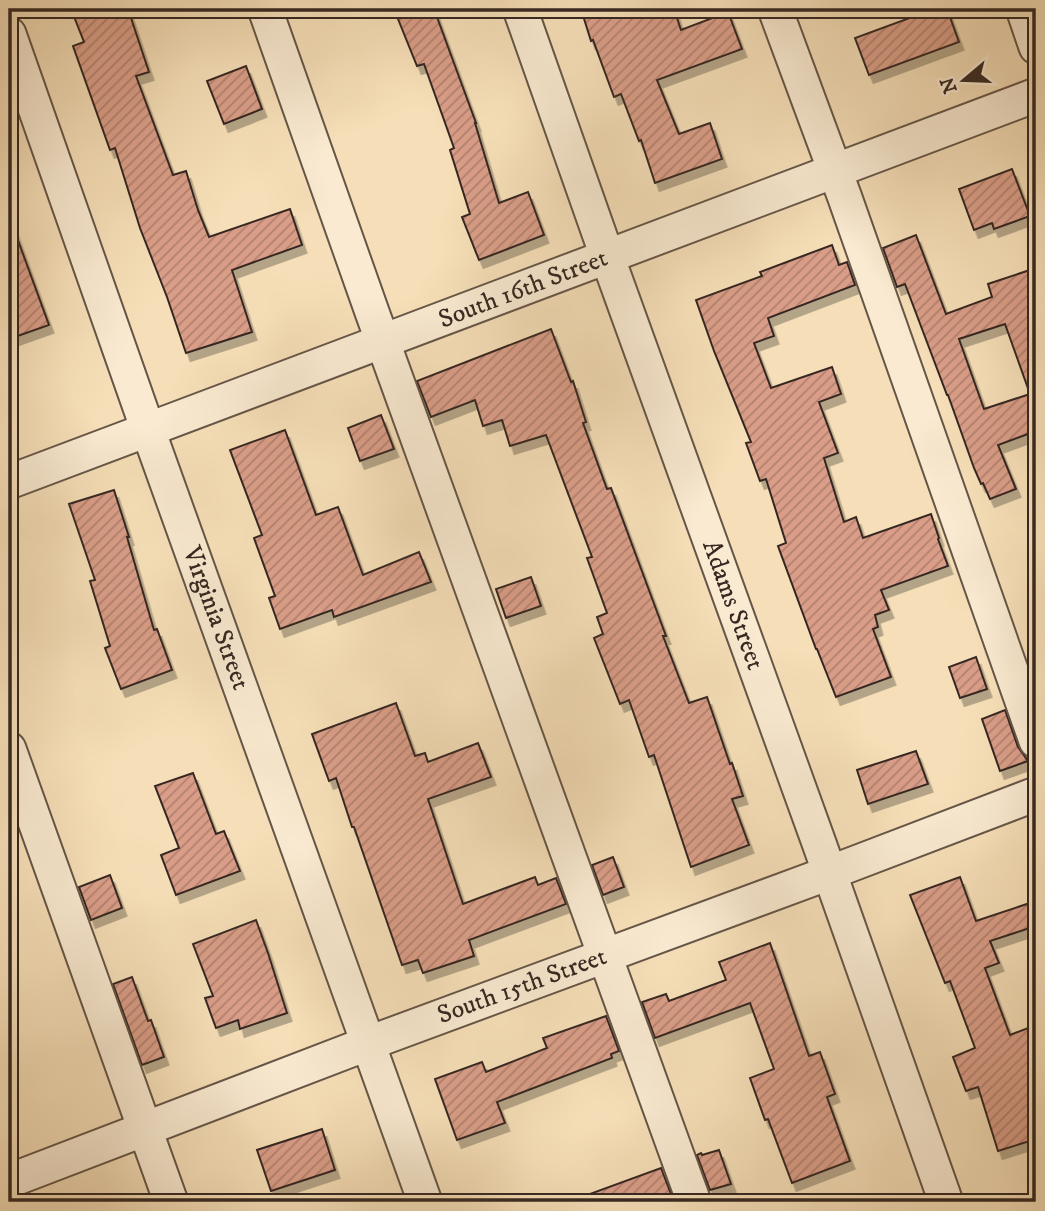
<svg xmlns="http://www.w3.org/2000/svg" width="1045" height="1211" viewBox="0 0 1045 1211" font-family="'IM FELL DW Pica',serif">
<style>
.building{fill:url(#building-hatch);stroke:#362822;stroke-width:2;fill-rule:evenodd;filter:url(#shadow)}
.lines{fill:none;stroke-linecap:round;stroke-linejoin:round}
.minor-casing{stroke:#665648;stroke-width:37}
.minor{stroke:#f9ead1;stroke-width:33}
.labels{text-anchor:middle;dominant-baseline:central;stroke-width:5;stroke-linejoin:round;paint-order:stroke}
.street-label{font-size:26px;fill:#362822;stroke:#f9ead1}
</style>
<defs>
<pattern id="building-hatch" width="6" height="6" patternUnits="userSpaceOnUse" patternTransform="scale(1.75)"><rect width="6" height="6" fill="#da9e88"/><path d="M-1 1l2-2M0 6l6-6M5 7l2-2" fill="none" stroke="#b2816f"/></pattern>
<filter id="shadow"><feDropShadow dx="4.5" dy="8" stdDeviation="0" flood-color="#0004"/></filter>
</defs>
<rect width="100%" height="100%" fill="#f6dfb8"/>
<filter id="stains"><feTurbulence type="fractalNoise" baseFrequency=".00286" numOctaves="4"/><feColorMatrix values="0 0 0 0 .2 0 0 0 0 .09 0 0 0 0 .02 0 0 0 .5 -.17"/></filter>
<radialGradient id="worn" r=".72"><stop offset=".6" stop-color="#630" stop-opacity="0"/><stop offset="1" stop-color="#630" stop-opacity=".3"/></radialGradient>
<g class="building">
<path d="M 71,9 L 128,9 L 149,72 L 136,76 L 173,175 L 186,171 L 198,210 L 209,237 L 290,209 L 302,245 L 232,270 L 252,332 L 186,353 L 167,297 L 140,228 L 115,148 L 110,150 L 73,46 L 84,42 Z"/>
<path d="M 394,9 L 434,9 L 476,123 L 475,123 L 499,203 L 528,192 L 544,235 L 479,260 L 462,217 L 470,214 L 450,150 L 454,148 L 424,64 L 417,66 Z"/>
<path d="M 581,9 L 674,9 L 681,30 L 728,12 L 742,49 L 657,80 L 679,134 L 710,123 L 722,159 L 655,183 L 641,140 L 639,141 L 621,94 L 614,97 L 593,40 L 591,41 Z"/>
<path d="M 934,9 L 947,9 L 959,42 L 869,75 L 855,38 Z"/>
<path d="M 246,66 L 262,109 L 224,124 L 207,81 Z"/>
<path d="M 1012,169 L 1030,216 L 994,229 L 992,223 L 974,230 L 959,189 Z"/>
<path d="M 12,224 L 49,325 L 9,339 L 9,225 Z"/>
<path d="M 916,235 L 946,314 L 992,297 L 988,284 L 1036,268 L 1036,431 L 998,445 L 1016,489 L 990,499 L 983,483 L 981,484 L 974,468 L 948,395 L 947,395 L 905,284 L 897,287 L 883,248 ZM 1005,324 L 1030,394 L 984,409 L 959,339 Z"/>
<path d="M 832,245 L 839,265 L 847,262 L 855,285 L 768,318 L 774,336 L 754,343 L 771,388 L 832,367 L 841,394 L 819,402 L 838,453 L 824,458 L 844,522 L 856,517 L 863,538 L 931,514 L 939,538 L 938,539 L 948,566 L 881,590 L 889,610 L 875,615 L 878,627 L 873,629 L 891,677 L 836,697 L 817,649 L 816,649 L 778,546 L 786,543 L 766,479 L 760,481 L 746,443 L 751,442 L 714,351 L 696,300 L 762,276 L 760,272 Z"/>
<path d="M 551,329 L 571,382 L 573,381 L 586,422 L 583,423 L 607,489 L 611,488 L 666,636 L 663,636 L 689,703 L 707,697 L 730,764 L 732,763 L 743,796 L 732,799 L 749,845 L 691,867 L 654,755 L 649,757 L 629,700 L 620,704 L 594,638 L 603,634 L 597,617 L 607,613 L 587,558 L 592,557 L 546,435 L 510,446 L 502,420 L 483,426 L 475,400 L 431,417 L 417,381 Z"/>
<path d="M 381,415 L 394,449 L 360,461 L 348,428 Z"/>
<path d="M 285,430 L 316,515 L 338,507 L 363,575 L 419,552 L 431,582 L 334,617 L 332,610 L 280,629 L 269,598 L 275,596 L 254,538 L 262,535 L 230,450 Z"/>
<path d="M 114,490 L 129,537 L 127,537 L 154,630 L 157,629 L 172,670 L 121,689 L 105,648 L 110,646 L 90,581 L 95,580 L 69,504 Z"/>
<path d="M 531,577 L 541,606 L 506,618 L 496,589 Z"/>
<path d="M 976,657 L 987,689 L 960,698 L 949,667 Z"/>
<path d="M 396,703 L 415,756 L 425,753 L 428,762 L 478,743 L 491,777 L 428,799 L 463,904 L 535,877 L 538,885 L 556,878 L 566,904 L 469,940 L 474,956 L 423,973 L 418,960 L 402,965 L 354,827 L 352,827 L 336,778 L 329,781 L 312,734 Z"/>
<path d="M 1005,710 L 1018,747 L 1028,761 L 1000,771 L 982,719 Z"/>
<path d="M 916,751 L 928,784 L 868,804 L 857,770 Z"/>
<path d="M 193,773 L 216,834 L 224,831 L 240,871 L 176,895 L 161,855 L 179,848 L 155,786 Z"/>
<path d="M 613,857 L 624,887 L 603,895 L 592,865 Z"/>
<path d="M 110,875 L 122,908 L 91,920 L 79,887 Z"/>
<path d="M 960,877 L 976,921 L 1036,901 L 1036,926 L 990,941 L 999,963 L 985,968 L 1010,1035 L 1036,1025 L 1036,1139 L 998,1151 L 978,1087 L 966,1091 L 953,1057 L 975,1048 L 950,981 L 945,983 L 910,895 Z"/>
<path d="M 256,920 L 268,953 L 287,1013 L 240,1029 L 238,1020 L 216,1028 L 205,998 L 213,996 L 193,944 Z"/>
<path d="M 770,943 L 809,1056 L 820,1052 L 835,1094 L 827,1097 L 850,1161 L 792,1183 L 768,1119 L 765,1120 L 750,1078 L 774,1069 L 750,1003 L 655,1038 L 642,1002 L 666,994 L 669,1001 L 726,980 L 719,962 Z"/>
<path d="M 132,977 L 148,1021 L 151,1020 L 164,1057 L 142,1065 L 113,984 Z"/>
<path d="M 606,1016 L 619,1051 L 611,1054 L 612,1058 L 497,1102 L 505,1123 L 457,1140 L 435,1079 L 482,1062 L 486,1072 L 547,1048 L 543,1038 Z"/>
<path d="M 322,1129 L 335,1170 L 271,1191 L 257,1150 Z"/>
<path d="M 719,1150 L 731,1184 L 710,1190 L 697,1155 L 701,1153 L 702,1155 Z"/>
<path d="M 661,1168 L 674,1202 L 577,1202 L 576,1199 Z"/>
</g>
<g class="lines">
<defs>
<g id="minor">
<path d="M 265,9 L 372,312 L 694,1202"/>
<path d="M 520,9 L 607,256 L 819,843 L 946,1202"/>
<path d="M 775,9 L 845,198 L 1036,741"/>
<path d="M 1023,9 L 1036,47"/>
<path d="M 9,34 L 148,430 L 425,1202"/>
<path d="M 9,482 L 1036,95"/>
<path d="M 9,749 L 171,1202"/>
<path d="M 9,1181 L 369,1043 L 829,873 L 1036,794"/>
</g>
</defs>
<use href="#minor" class="minor-casing"/>
<use href="#minor" class="minor"/>
</g>
<g class="labels">
<g class="street-label">
<text transform="translate(523 289) rotate(-21)">South 16th Street</text>
<text transform="translate(733 605) rotate(70)">Adams Street</text>
<text transform="translate(216 618) rotate(70)">Virginia Street</text>
<text transform="translate(522 986) rotate(-20)">South 15th Street</text>
</g>
</g>
<rect width="1045" height="1211" fill="none" stroke="#f6dfb8" stroke-width="35"/>
<rect x="10" y="10" width="1024" height="1190" fill="none" stroke="#362822" stroke-width="3.5"/>
<rect x="18" y="18" width="1010" height="1176" fill="none" stroke="#362822" stroke-width="2"/>
<g transform="translate(964 80) rotate(251)" stroke="#f9ead1" stroke-width="5" paint-order="stroke">
<path d="M0-5L12 26L0 18L-12 26Z" fill="#362822"/>
<text y="-10" font-size="19" font-weight="bold" text-anchor="middle" fill="#362822">N</text>
</g>
<rect width="100%" height="100%" filter="url(#stains)"/>
<rect width="100%" height="100%" fill="url(#worn)"/>
</svg>
